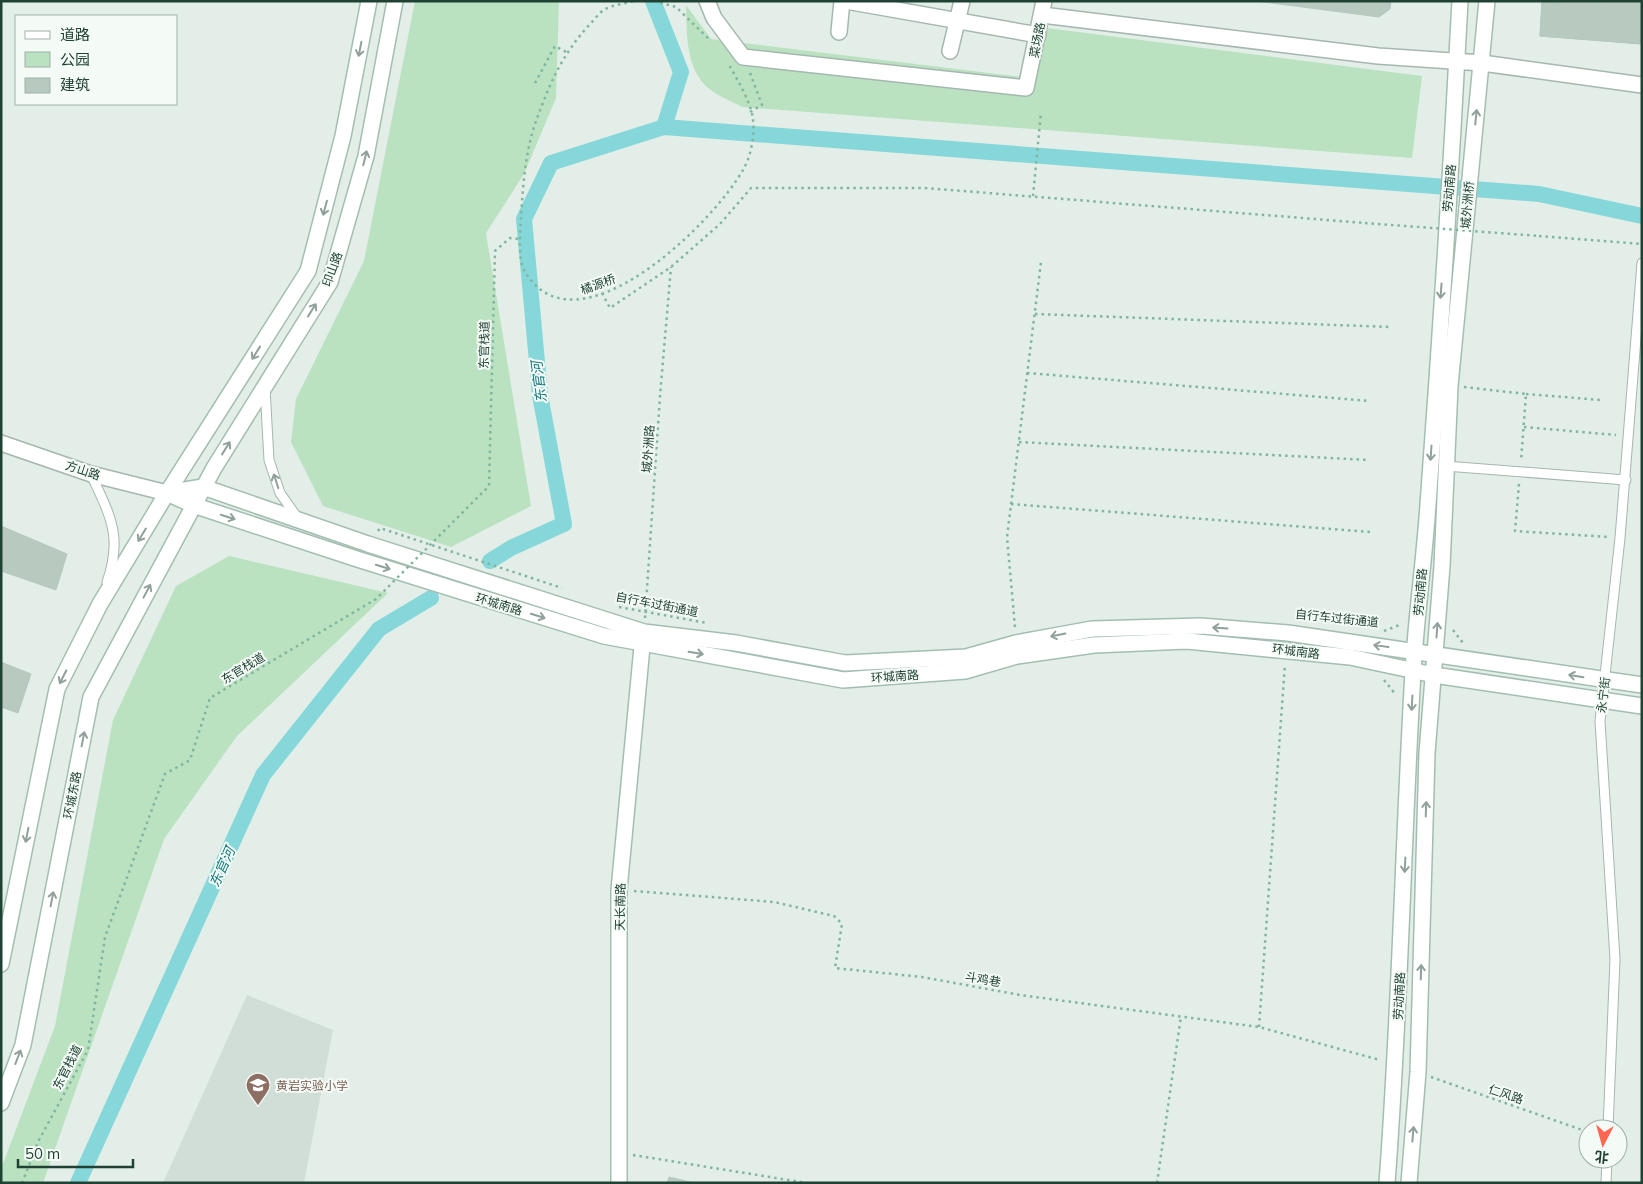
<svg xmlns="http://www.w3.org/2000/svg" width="1643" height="1184" viewBox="0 0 1643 1184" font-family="Mulish,'Noto Sans SC',sans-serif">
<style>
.built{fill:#d1ded7}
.green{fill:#bae2c0}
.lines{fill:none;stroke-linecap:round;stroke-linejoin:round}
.canal{stroke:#86d7d9;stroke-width:16}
.building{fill:#b8cac0;stroke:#b5c9be}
.lane-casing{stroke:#a5b7af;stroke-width:11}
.street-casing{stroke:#a5b7af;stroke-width:18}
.secondary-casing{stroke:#a3beb1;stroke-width:18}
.path{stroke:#80b59e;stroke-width:2.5;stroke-dasharray:2.5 4;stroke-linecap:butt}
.lane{stroke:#fff;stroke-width:9}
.street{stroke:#fff;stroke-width:15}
.secondary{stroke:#fff;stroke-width:15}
.path-bridge{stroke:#80b59e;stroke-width:2.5;stroke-dasharray:2.5 4;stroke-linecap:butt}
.oneway{stroke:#90a09a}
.labels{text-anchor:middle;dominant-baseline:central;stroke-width:4;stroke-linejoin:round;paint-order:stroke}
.street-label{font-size:12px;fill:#204235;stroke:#f4faf6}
.education-label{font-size:12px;fill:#785e54;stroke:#f4faf6;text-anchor:start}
.water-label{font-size:14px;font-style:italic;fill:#137a7f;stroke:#f4faf6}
</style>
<rect width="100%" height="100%" fill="#e3eee8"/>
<path class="built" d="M 247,995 L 333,1030 L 304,1183 L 163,1183 Z"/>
<g class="green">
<path d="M 415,1 L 559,1 L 556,98 L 524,174 L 486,233 L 531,506 L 451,547 L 323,506 L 291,442 L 296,399 L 364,261 Z"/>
<path d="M 686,5 L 711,39 L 1030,78 L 1039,27 L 1422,76 L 1412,158 L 742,107 C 732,101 717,96 708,88 C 685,67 687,34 686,5 Z"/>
<path d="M 229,556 L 388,593 L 237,736 L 164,839 L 43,1183 L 1,1183 L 1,1169 L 55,1026 L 113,720 L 176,586 Z"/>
</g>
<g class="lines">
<g class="canal">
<path d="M 653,1 L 681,72 L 664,127"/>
<path d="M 490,561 L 511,548 L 564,524 L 540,395 L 524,219 L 551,163 L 664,127 L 1539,194 L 1642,216"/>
<path d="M 78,1183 L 263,775 L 379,629 L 431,598"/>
</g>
</g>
<g class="building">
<path d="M 1391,1 L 1390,9 L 1379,17 L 1256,1 Z"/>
<path d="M 1542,1 L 1642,1 L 1642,44 L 1540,36 Z"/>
<path d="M 1571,1 L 1593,1 L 1592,7 L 1636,11 L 1637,1 L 1642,1 L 1642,44 L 1540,36 L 1542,3 L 1570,5 Z"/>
<path d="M 1,526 L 67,554 L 56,590 L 1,571 Z"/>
<path d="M 1,662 L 31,674 L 18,713 L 1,707 Z"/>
<path d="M 669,1177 L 694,1183 L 667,1183 Z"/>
</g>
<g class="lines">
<defs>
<g id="lane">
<path d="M 265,388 L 269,460 L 280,493 L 299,520"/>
<path d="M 1445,466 L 1626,480"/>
<path d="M 91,474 C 110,516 123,536 107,582"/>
<path d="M 1608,1129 L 1615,959 L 1600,721 L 1620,538 L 1642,263"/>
<path d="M 1606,1183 L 1607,1159"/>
</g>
<g id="street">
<path d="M 707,1 L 714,18 L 743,57 L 1026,88 L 1044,1"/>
<path d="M 846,1 L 1038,35"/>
<path d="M 1042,15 L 1378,56 L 1482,63 L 1642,85"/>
<path d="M 839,32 L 842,1"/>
<path d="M 950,51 L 962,1"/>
<path d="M 1,443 L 91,474 L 167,493"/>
</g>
<g id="secondary">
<path d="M 167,493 L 193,505 L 357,559 L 604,636 L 843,680 L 965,671 L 1017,656 L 1094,645 L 1187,641 L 1350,657 L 1434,675 L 1642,706"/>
<path d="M 167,493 L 203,487 L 368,544 L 644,632 L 736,643 L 845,663 L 966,657 L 1016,643 L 1092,629 L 1201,626 L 1288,633 L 1642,685"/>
<path d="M 1,964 L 57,689 L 100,604 L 167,493 L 308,271 L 343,136 L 369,1"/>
<path d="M 1,1103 L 23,1045 L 91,697 L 214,468 L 330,282 L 366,156 L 395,1"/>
<path d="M 619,1183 L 619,890 L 643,636"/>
<path d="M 1387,1183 C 1400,1013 1403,842 1413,672 C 1416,620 1423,569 1427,518 C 1440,346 1451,173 1460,1"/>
<path d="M 1409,1183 L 1418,1072 L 1427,753 L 1442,566 L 1450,386 L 1487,1"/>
</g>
</defs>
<use href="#lane" class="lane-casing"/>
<use href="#street" class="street-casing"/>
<use href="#secondary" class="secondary-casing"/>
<g class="path">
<path d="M 633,1 C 624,4 611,5 604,10 C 599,13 595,19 591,23 C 562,54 550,83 536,121 C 525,152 523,186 521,218 C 520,231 518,259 524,270 C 575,360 716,221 744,168 C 751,156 755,134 753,120 C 752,104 737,79 729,65"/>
<path d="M 654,1 L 676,7 L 711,41"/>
<path d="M 750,73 L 762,105 L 750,112"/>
<path d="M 535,83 L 555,46 L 568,53"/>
<path d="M 1033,196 L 1041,112"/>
<path d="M 1539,236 L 1642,244"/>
<path d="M 602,293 L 610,308 L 671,267 L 720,224 L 751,188 L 925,188 L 1365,223"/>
<path d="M 1035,314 L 1391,327"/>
<path d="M 1027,373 L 1370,401"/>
<path d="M 1464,387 L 1526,394 L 1521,461"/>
<path d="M 1526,394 L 1601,400"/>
<path d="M 1524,427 L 1616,435"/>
<path d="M 1019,442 L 1369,460"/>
<path d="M 1519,484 L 1515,531 L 1609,537"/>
<path d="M 1011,504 L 1370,532"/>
<path d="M 378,531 L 380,528 L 562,588"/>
<path d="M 619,607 L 707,623"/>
<path d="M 645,618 L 660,396 L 671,267"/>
<path d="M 1015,627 L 1007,537 L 1041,262"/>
<path d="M 1453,630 L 1463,643"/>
<path d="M 1384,631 L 1402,624"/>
<path d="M 1384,680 L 1396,695"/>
<path d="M 634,891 L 774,902 L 834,916 L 842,924 L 835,968 L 922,977 L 1020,995 L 1259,1027 L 1380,1060"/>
<path d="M 1259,1027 L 1285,664"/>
<path d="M 1431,1077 L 1588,1132"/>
<path d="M 633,1155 L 807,1183"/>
<path d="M 1157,1183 L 1181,1016"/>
</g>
<use href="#lane" class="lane"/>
<use href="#street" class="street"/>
<use href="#secondary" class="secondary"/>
<g class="path-bridge">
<path d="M 1365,223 L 1539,236"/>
<path d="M 22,1183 L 39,1140 L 88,1050 L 105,937 L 165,774 L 190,760 L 210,698 L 376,599 L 489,486 L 495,251 L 510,238 L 519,239"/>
</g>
</g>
<defs><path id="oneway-shaft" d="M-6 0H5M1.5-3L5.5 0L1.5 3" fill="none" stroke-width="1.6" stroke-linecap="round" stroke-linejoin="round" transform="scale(1.25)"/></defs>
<g class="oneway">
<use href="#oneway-shaft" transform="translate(360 49) rotate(101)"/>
<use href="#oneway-shaft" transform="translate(1476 117) rotate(-84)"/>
<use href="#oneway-shaft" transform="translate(365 158) rotate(-76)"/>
<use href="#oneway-shaft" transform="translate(325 208) rotate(105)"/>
<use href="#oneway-shaft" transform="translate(1441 291) rotate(94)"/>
<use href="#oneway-shaft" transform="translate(312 310) rotate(-58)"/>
<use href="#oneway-shaft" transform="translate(256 353) rotate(122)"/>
<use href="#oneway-shaft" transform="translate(226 448) rotate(-58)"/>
<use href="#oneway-shaft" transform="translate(1431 453) rotate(94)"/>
<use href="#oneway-shaft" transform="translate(276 481) rotate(-108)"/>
<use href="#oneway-shaft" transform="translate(228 517) rotate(18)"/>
<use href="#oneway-shaft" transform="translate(142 535) rotate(121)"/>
<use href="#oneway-shaft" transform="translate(383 567) rotate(17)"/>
<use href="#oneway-shaft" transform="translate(147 591) rotate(-62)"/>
<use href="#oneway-shaft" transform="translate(538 616) rotate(17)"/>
<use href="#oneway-shaft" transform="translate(1220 628) rotate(-176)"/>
<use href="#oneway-shaft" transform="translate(1437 630) rotate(-86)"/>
<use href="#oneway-shaft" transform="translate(1058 635) rotate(169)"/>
<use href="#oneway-shaft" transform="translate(1381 646) rotate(-172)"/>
<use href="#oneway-shaft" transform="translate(696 653) rotate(9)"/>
<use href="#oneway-shaft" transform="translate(1576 676) rotate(-171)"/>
<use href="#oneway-shaft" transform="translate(63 677) rotate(117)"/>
<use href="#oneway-shaft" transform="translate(1412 703) rotate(93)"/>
<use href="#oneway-shaft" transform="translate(83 739) rotate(-79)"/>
<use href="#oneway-shaft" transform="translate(1426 809) rotate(-88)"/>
<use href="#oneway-shaft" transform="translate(27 835) rotate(101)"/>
<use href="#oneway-shaft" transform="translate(1405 865) rotate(93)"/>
<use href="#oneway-shaft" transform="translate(52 899) rotate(-79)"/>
<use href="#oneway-shaft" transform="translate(1421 972) rotate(-88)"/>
<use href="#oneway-shaft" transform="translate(18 1057) rotate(-69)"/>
<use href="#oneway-shaft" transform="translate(1413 1134) rotate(-85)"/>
</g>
<defs>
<symbol id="school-pin" viewBox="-11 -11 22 30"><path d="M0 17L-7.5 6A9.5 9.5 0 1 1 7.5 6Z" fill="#8d6e63" stroke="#f4faf6"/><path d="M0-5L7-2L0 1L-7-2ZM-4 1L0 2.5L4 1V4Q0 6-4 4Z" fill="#fff"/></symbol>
</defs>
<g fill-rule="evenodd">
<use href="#school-pin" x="244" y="1071" width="28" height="38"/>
</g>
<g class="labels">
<g class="street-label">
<text transform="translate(1037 40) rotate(-79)">菜场路</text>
<text transform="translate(1449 188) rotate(-85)">劳动南路</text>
<text transform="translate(1467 205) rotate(-85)">城外洲桥</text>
<text transform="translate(332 269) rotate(-70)">印山路</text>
<text transform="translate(598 284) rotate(-20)">橘源桥</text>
<text transform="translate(484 345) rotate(-89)">东官栈道</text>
<text transform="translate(648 449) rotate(-86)">城外洲路</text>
<text transform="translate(83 470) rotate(18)">方山路</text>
<text transform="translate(1420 592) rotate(-85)">劳动南路</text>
<text transform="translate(499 604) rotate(17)">环城南路</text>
<text transform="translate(657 604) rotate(11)">自行车过街通道</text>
<text transform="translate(1337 618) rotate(6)">自行车过街通道</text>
<text transform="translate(1296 651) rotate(7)">环城南路</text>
<text transform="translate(243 668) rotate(-31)">东官栈道</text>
<text transform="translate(895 676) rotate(-4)">环城南路</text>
<text transform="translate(1603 695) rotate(-83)">永宁街</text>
<text transform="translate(72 795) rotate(-79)">环城东路</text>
<text transform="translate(620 907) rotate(-89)">天长南路</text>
<text transform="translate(983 979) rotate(10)">斗鸡巷</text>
<text transform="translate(1399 996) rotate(-87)">劳动南路</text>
<text transform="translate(67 1067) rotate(-63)">东官栈道</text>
<text transform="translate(1506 1094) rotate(19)">仁风路</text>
</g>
<g class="education-label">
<text x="276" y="1085">黄岩实验小学</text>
</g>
<g class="water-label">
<text transform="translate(539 382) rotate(-97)">东官河</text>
<text transform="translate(222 867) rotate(-66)">东官河</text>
</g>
</g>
<rect width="1643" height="1184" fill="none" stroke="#204235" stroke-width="5"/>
<rect x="15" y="15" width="162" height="90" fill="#f4faf6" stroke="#9fb0a9"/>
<rect x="25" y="31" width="25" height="8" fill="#ffffff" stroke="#9fb0a9"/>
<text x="60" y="40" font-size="15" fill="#204235">道路</text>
<rect x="25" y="52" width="25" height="15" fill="#bae2c0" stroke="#9fb0a9"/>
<text x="60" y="65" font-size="15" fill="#204235">公园</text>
<rect x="25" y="78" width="25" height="15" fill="#b8cac0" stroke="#9fb0a9"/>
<text x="60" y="90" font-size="15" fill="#204235">建筑</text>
<g transform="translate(1603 1144) rotate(186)"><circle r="24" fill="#f4faf6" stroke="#9fb0a9"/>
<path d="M0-4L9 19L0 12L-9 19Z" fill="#ff6550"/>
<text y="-8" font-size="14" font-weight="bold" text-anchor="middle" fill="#204235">北</text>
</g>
<path d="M18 1159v8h115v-8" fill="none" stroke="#204235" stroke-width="2.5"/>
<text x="25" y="1159" font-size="15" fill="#204235" stroke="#f4faf6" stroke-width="4" paint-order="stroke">50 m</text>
</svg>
